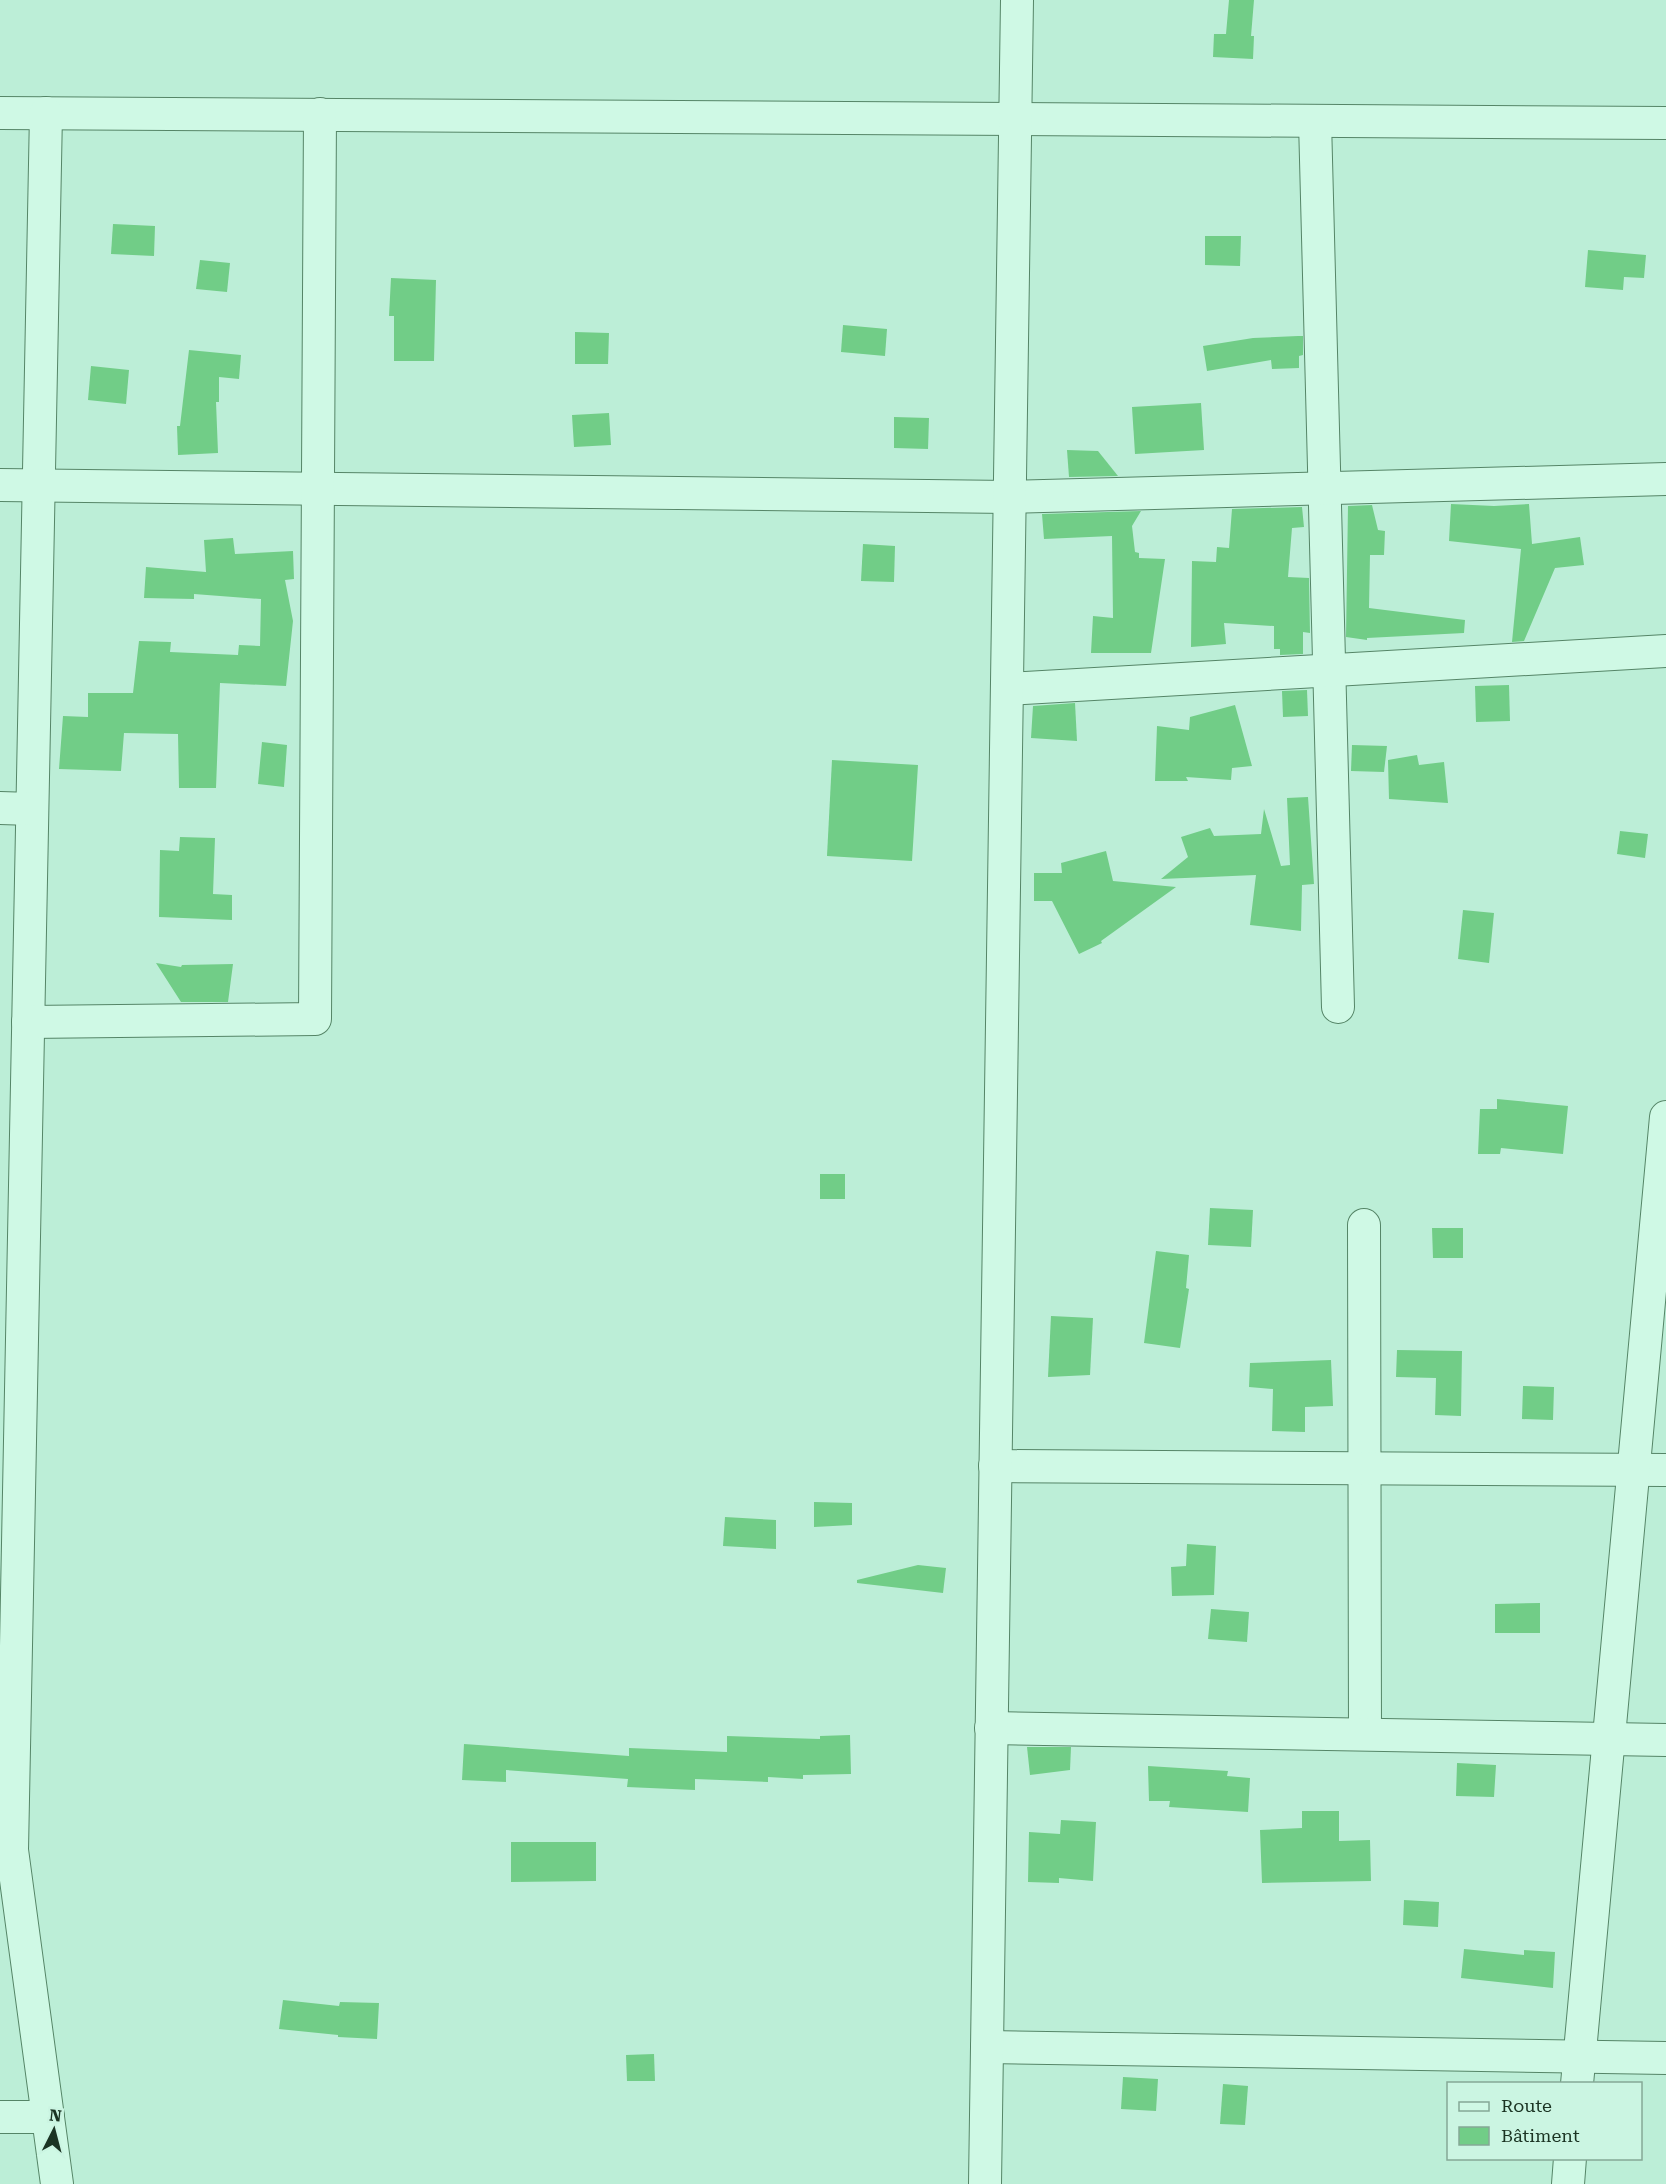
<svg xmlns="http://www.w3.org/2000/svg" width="1666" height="2184" viewBox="0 0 1666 2184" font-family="'Roboto Serif',serif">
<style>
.building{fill:#71cd87}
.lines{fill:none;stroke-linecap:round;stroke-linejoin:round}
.minor-casing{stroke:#558567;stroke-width:34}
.minor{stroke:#cff9e5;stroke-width:32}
</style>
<rect width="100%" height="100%" fill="#bceed7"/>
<g class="building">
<path d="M 1229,0 L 1254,0 L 1251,36 L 1254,36 L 1253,59 L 1213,57 L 1214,34 L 1226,34 Z"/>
<path d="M 113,224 L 155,226 L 154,256 L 111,254 Z"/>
<path d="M 1205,236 L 1241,236 L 1240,266 L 1205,265 Z"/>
<path d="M 1588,250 L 1646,255 L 1644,278 L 1624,277 L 1623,290 L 1585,287 Z"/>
<path d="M 200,260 L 230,263 L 227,292 L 196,289 Z"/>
<path d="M 391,278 L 436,280 L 434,361 L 394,361 L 394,316 L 389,316 Z"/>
<path d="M 843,325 L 887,329 L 885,356 L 841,352 Z"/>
<path d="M 575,332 L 609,333 L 608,364 L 575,364 Z"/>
<path d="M 1298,336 L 1303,336 L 1303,355 L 1299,356 L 1299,368 L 1272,369 L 1271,360 L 1207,371 L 1203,346 L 1253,338 Z"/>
<path d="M 189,350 L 241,355 L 239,379 L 219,377 L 219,402 L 216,402 L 218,453 L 178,455 L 177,426 L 180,426 Z"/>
<path d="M 91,366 L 129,370 L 126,404 L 88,400 Z"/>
<path d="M 1201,403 L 1204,450 L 1135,454 L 1132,407 Z"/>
<path d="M 609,413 L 611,445 L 574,447 L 572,415 Z"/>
<path d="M 894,417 L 929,418 L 928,449 L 894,448 Z"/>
<path d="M 1067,450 L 1098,451 L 1118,476 L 1069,477 Z"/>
<path d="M 1451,504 L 1494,506 L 1529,504 L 1532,544 L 1580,537 L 1584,565 L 1555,568 L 1524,641 L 1512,642 L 1521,549 L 1449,541 Z"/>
<path d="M 1372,505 L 1378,530 L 1385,531 L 1384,555 L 1370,555 L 1369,608 L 1465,620 L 1464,633 L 1367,638 L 1367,640 L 1346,637 L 1348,506 Z"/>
<path d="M 1302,507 L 1304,527 L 1292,528 L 1288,577 L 1309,578 L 1310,633 L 1303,632 L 1303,654 L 1280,655 L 1280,649 L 1274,649 L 1274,626 L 1224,623 L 1226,644 L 1191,647 L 1192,561 L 1216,562 L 1217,547 L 1229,548 L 1232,509 Z"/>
<path d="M 1141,511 L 1132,526 L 1135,552 L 1139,553 L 1139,558 L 1165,559 L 1151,653 L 1091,653 L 1093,616 L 1113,618 L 1112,536 L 1044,539 L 1042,514 Z"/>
<path d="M 233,538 L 235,554 L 293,551 L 294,579 L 285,580 L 293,621 L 286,686 L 220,683 L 216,788 L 179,788 L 178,734 L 124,733 L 121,771 L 59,769 L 63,716 L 88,717 L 88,693 L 133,693 L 139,641 L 171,642 L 170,652 L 238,655 L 239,645 L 260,646 L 261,599 L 194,594 L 194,599 L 144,598 L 146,567 L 206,572 L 204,540 Z"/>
<path d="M 863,544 L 895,546 L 894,582 L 861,581 Z"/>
<path d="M 1509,685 L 1510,721 L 1476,722 L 1475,686 Z"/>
<path d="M 1307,690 L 1308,716 L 1283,717 L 1282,691 Z"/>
<path d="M 1075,703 L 1077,741 L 1031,738 L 1033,706 Z"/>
<path d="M 1235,705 L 1252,766 L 1232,768 L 1231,780 L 1186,777 L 1188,781 L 1155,781 L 1157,726 L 1189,730 L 1190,717 Z"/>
<path d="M 262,742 L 287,745 L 284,787 L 258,784 Z"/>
<path d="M 1352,745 L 1387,746 L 1384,772 L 1351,771 Z"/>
<path d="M 1417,755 L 1419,765 L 1444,762 L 1448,803 L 1389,799 L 1388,760 Z"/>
<path d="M 832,760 L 918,765 L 912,861 L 827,856 Z"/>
<path d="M 1308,797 L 1314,884 L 1302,885 L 1301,931 L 1250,925 L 1256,875 L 1161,879 L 1188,857 L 1181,837 L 1210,828 L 1214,836 L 1261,834 L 1264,809 L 1281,866 L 1290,865 L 1287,798 Z"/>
<path d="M 1620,831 L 1648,834 L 1645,858 L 1617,854 Z"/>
<path d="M 180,837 L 215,838 L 213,894 L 232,895 L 232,920 L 159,917 L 160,850 L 179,851 Z"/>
<path d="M 1106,851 L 1113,881 L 1176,887 L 1101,941 L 1102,943 L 1079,954 L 1052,901 L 1034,901 L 1034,873 L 1062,873 L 1061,863 Z"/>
<path d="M 1463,910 L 1494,913 L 1489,963 L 1458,959 Z"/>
<path d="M 156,963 L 181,967 L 182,965 L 233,964 L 228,1002 L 181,1002 Z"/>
<path d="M 1497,1099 L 1568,1106 L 1563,1154 L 1501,1148 L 1500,1154 L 1478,1154 L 1480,1109 L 1497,1109 Z"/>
<rect x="820" y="1174" width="25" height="25"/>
<path d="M 1210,1208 L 1253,1210 L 1251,1247 L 1208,1245 Z"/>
<path d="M 1432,1228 L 1463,1228 L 1463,1258 L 1433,1258 Z"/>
<path d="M 1156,1251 L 1189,1255 L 1186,1288 L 1189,1289 L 1180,1348 L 1144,1343 Z"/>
<path d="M 1051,1316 L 1093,1318 L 1090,1375 L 1048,1377 Z"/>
<path d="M 1397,1350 L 1462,1351 L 1461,1416 L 1435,1415 L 1436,1378 L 1396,1377 Z"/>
<path d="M 1331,1360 L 1333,1406 L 1305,1407 L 1305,1432 L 1272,1431 L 1273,1389 L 1249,1387 L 1250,1363 Z"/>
<path d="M 1523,1386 L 1554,1387 L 1553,1420 L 1522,1419 Z"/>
<path d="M 814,1502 L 852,1503 L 852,1525 L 814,1527 Z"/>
<path d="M 725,1517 L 776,1520 L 776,1549 L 723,1546 Z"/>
<path d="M 1187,1544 L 1216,1546 L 1214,1595 L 1172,1596 L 1171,1567 L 1186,1566 Z"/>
<path d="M 918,1565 L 946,1568 L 943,1593 L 857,1583 L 857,1580 Z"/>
<path d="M 1540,1603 L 1540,1633 L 1495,1633 L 1495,1604 Z"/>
<path d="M 1211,1609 L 1249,1612 L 1247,1642 L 1208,1639 Z"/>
<path d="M 850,1735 L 851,1774 L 803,1775 L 803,1779 L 768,1777 L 768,1782 L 695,1779 L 695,1790 L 627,1787 L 628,1779 L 506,1770 L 506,1782 L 462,1780 L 464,1744 L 629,1756 L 629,1748 L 727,1752 L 727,1736 L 820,1739 L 820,1736 Z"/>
<path d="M 1027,1747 L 1071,1747 L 1070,1770 L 1030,1775 Z"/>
<path d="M 1457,1763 L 1496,1765 L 1494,1797 L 1456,1796 Z"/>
<path d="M 1148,1766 L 1228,1771 L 1227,1776 L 1250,1778 L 1248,1812 L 1169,1807 L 1170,1801 L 1149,1801 Z"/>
<path d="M 1302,1811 L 1339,1811 L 1339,1841 L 1370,1840 L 1371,1881 L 1262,1883 L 1260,1830 L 1302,1828 Z"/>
<path d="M 1061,1820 L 1096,1822 L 1093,1881 L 1059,1878 L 1059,1883 L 1028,1882 L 1029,1832 L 1060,1834 Z"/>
<path d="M 511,1842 L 596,1842 L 596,1881 L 511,1882 Z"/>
<path d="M 1404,1900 L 1439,1902 L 1438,1927 L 1403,1925 Z"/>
<path d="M 1464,1949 L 1524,1955 L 1524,1950 L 1555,1952 L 1553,1988 L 1461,1978 Z"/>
<path d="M 283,2000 L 339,2006 L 340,2002 L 379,2003 L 377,2039 L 338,2037 L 338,2035 L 279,2029 Z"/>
<path d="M 654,2054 L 655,2081 L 627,2081 L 626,2055 Z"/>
<path d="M 1123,2077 L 1158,2079 L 1156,2111 L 1121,2109 Z"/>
<path d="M 1223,2084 L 1248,2086 L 1245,2125 L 1220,2124 Z"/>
</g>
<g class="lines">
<defs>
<g id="minor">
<path d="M 0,113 L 1666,123"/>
<path d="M 46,113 L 12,1850 L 57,2184"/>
<path d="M 1315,121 L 1338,1007"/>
<path d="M 0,485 L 1009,497 L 1666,479"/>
<path d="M 1007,689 L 1666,651"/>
<path d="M 0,808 L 32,809"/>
<path d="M 28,1022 L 315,1019 L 320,114"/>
<path d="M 1364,1225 L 1365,1734"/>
<path d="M 995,1466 L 1666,1470"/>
<path d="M 991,1728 L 1666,1740"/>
<path d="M 987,2047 L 1666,2058"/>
<path d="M 1577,2084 L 1666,1117"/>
<path d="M 0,2117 L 48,2117"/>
<path d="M 985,2184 L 1017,0"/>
<path d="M 1568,2184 L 1570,2158"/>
</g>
</defs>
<use href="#minor" class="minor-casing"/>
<use href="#minor" class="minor"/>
</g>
<rect x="1447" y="2082" width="195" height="78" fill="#cbf5e2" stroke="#85a896" stroke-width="1.5"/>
<rect x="1459" y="2102" width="30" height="9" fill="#cff9e5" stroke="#85a896" stroke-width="1.5"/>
<text x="1501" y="2112" font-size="18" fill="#1b3423">Route</text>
<rect x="1459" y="2127" width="30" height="18" fill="#71cd87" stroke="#85a896" stroke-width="1.5"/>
<text x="1501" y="2142" font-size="18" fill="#1b3423">Bâtiment</text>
<g transform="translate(54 2130) rotate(6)" stroke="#cbf5e2" stroke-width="4.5" paint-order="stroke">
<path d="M0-4.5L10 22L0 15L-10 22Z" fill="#1b3423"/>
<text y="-9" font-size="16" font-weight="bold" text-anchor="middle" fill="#1b3423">N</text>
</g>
</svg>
